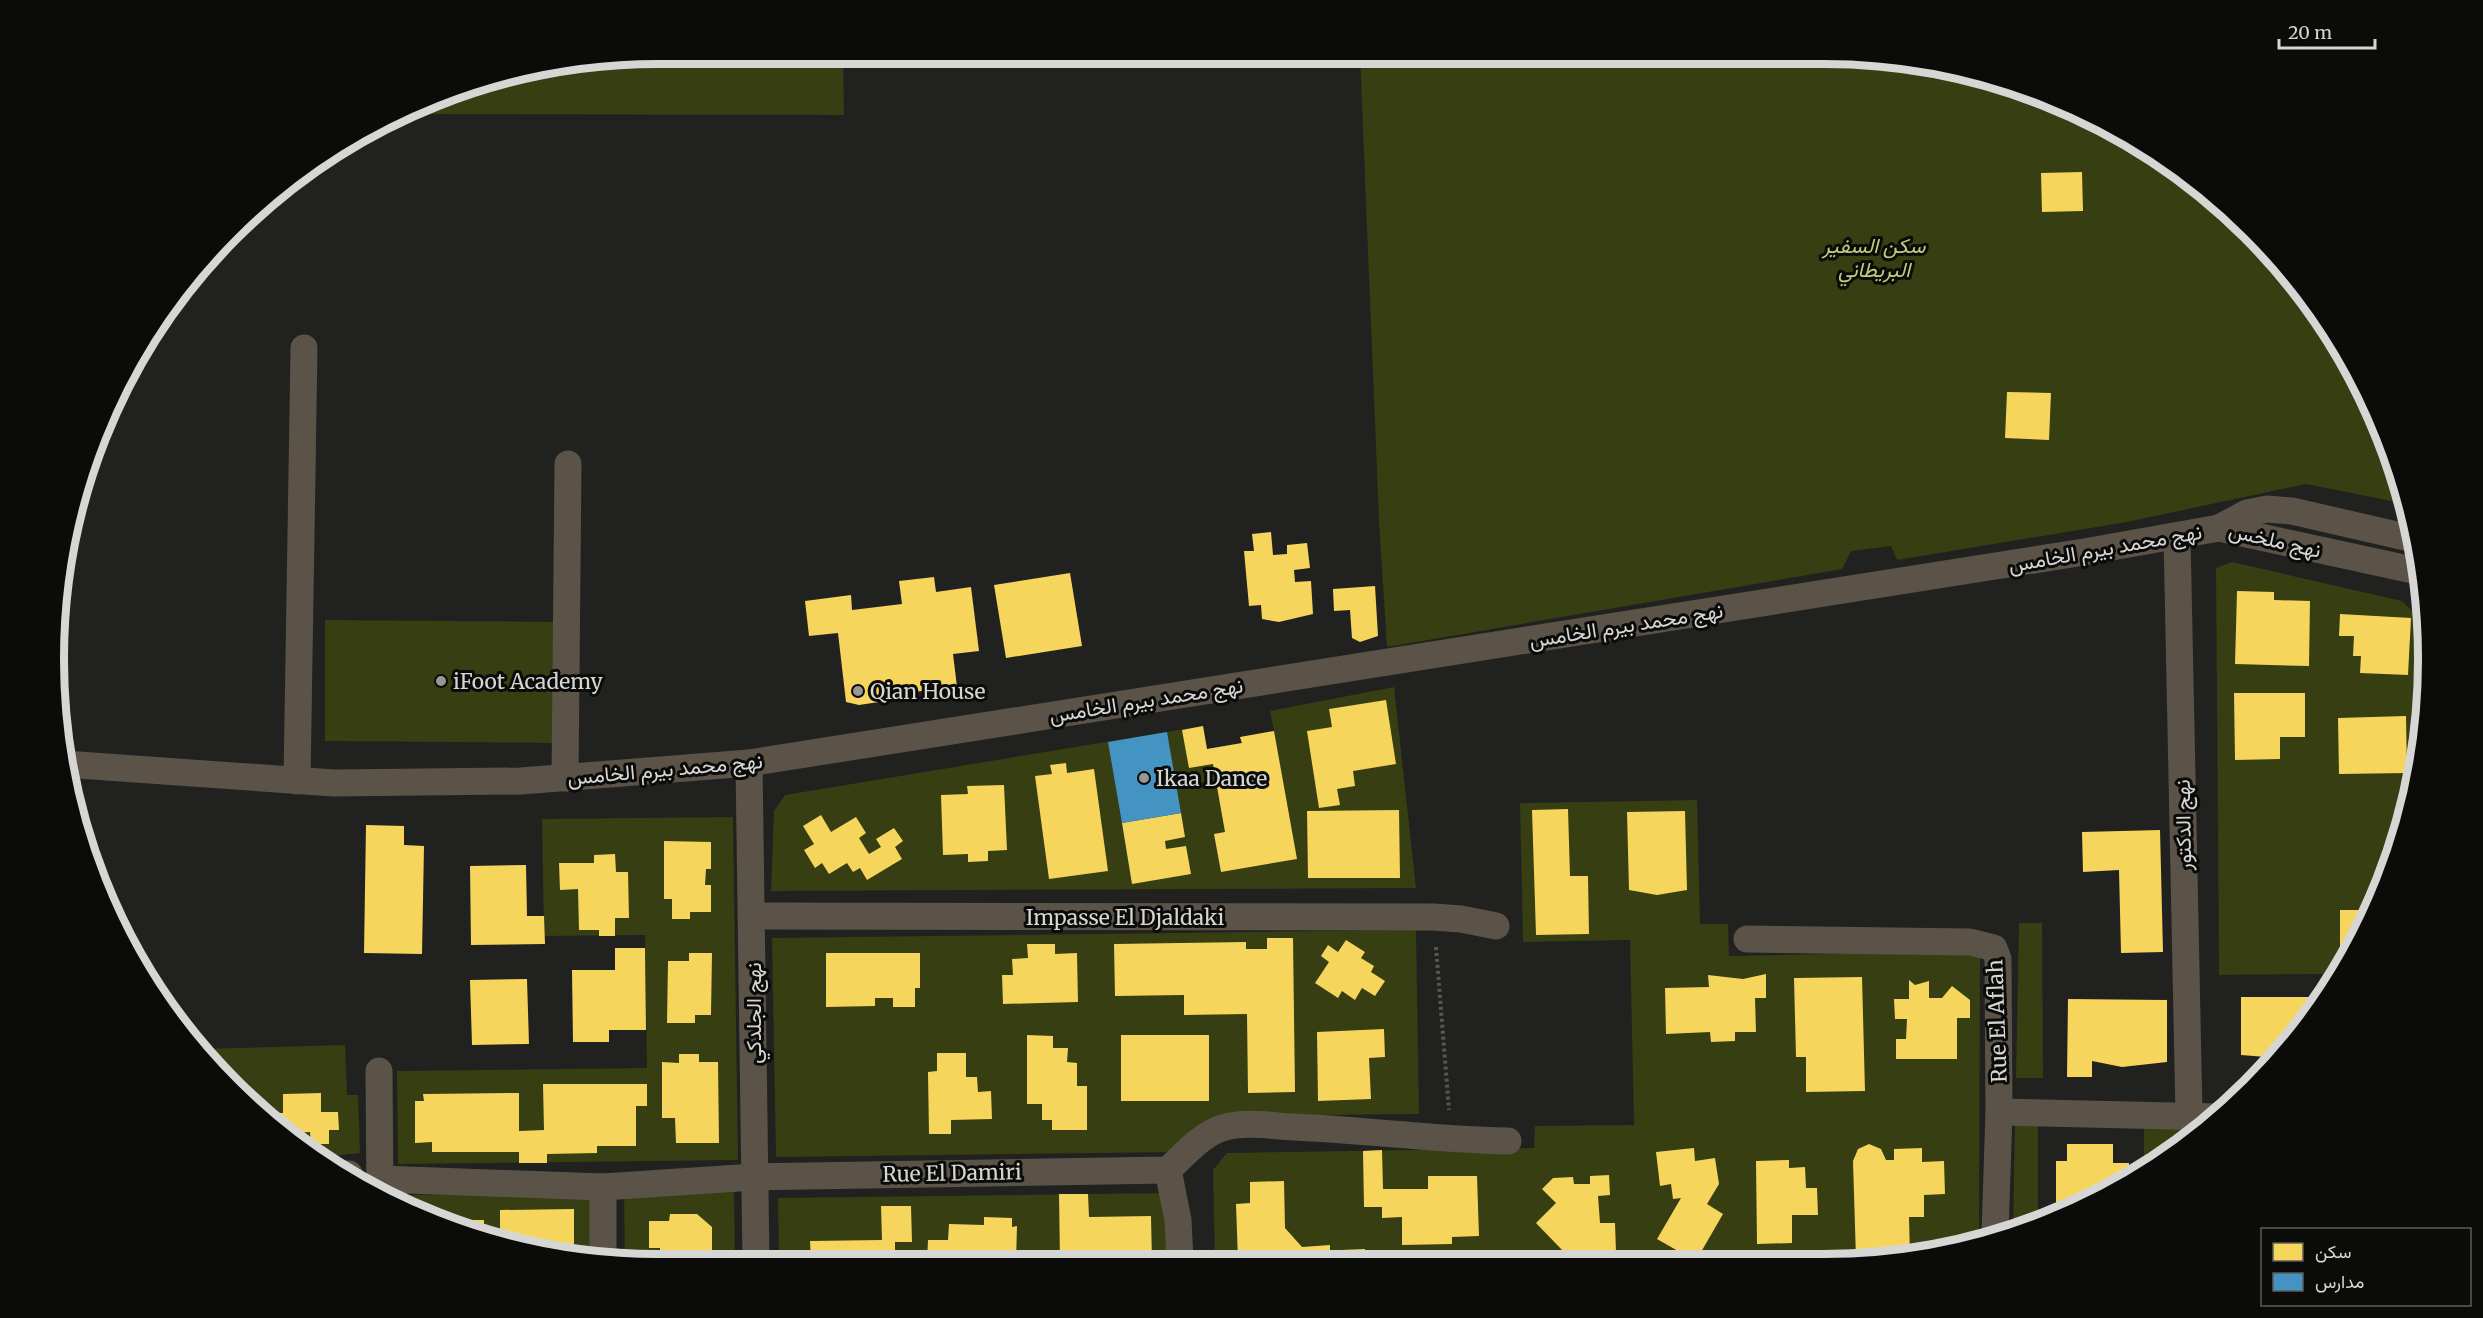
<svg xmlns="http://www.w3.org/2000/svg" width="2483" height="1318" viewBox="0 0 2483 1318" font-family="Merriweather,Vazirmatn,serif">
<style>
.green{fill:#363e12}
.homes{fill:#f6d55c}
.schools{fill:#4393c3}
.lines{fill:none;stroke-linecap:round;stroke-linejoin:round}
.path{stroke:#5a564f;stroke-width:4;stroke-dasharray:3 3;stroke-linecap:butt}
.street{stroke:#5b5348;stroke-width:27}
.poi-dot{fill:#979795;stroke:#0b0b0a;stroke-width:2}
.labels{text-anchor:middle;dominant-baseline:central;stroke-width:6;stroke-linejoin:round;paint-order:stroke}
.park-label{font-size:21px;font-style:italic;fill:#bdcf7c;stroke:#0b0b0a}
.street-label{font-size:21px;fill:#d6d6d4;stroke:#0b0b0a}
.poi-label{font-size:21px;fill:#d6d6d4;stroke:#0b0b0a;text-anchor:start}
.rim{fill:none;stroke:#d6d6d4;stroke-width:8}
</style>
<rect width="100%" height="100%" fill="#212120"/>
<g class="green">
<path d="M 659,54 L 843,54 L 844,115 L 404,114 L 464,86 L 541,66 Z"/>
<path d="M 1360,55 L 1863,55 L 1981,75 L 2092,117 L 2193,179 L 2279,260 L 2348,357 L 2397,465 L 2406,504 L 2306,484 L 2127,522 L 1897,560 L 1891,546 L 1851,551 L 1842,569 L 1387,647 L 1379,522 Z"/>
<path d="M 2232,562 L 2402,601 L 2422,621 L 2424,719 L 2408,816 L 2366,927 L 2330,981 L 2325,974 L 2219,975 L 2216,568 Z"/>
<path d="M 325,620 L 558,622 L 557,743 L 325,741 Z"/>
<path d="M 1394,687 L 1416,888 L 771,891 L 774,811 L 785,795 L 1203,726 L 1207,749 L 1241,743 L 1240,737 L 1274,731 L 1270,711 Z"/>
<path d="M 1697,800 L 1700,924 L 1728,924 L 1729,956 L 1980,951 L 1979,1239 L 1903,1259 L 1215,1261 L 1213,1170 L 1227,1153 L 1534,1148 L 1535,1126 L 1634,1125 L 1630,940 L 1523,942 L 1520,803 Z"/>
<path d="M 733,817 L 738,1160 L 398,1164 L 397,1071 L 647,1068 L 645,935 L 544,936 L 542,819 Z"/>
<path d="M 2019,923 L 2042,923 L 2043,1078 L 2016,1078 Z"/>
<path d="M 1416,930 L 1419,1114 L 1219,1116 L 1177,1152 L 776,1157 L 772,938 Z"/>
<path d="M 345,1045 L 347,1095 L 358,1095 L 360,1153 C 347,1154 325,1158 313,1153 C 276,1137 226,1080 200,1049 Z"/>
<path d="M 2015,1123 L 2038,1123 L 2038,1223 L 2013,1229 Z"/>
<path d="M 2144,1123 L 2210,1123 L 2192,1139 L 2144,1167 Z"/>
<path d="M 734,1192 L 735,1262 L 625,1263 L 624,1193 Z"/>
<path d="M 591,1193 L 592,1258 L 503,1243 L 404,1206 L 404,1195 Z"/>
<path d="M 1167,1193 L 1168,1261 L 779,1262 L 778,1198 Z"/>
</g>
<g class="homes">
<path d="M 2082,172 L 2083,211 L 2042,212 L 2041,173 Z"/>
<path d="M 2007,392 L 2051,393 L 2049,440 L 2005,438 Z"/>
<path d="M 1271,532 L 1273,555 L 1287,554 L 1287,545 L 1307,543 L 1310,568 L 1294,570 L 1295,582 L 1311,581 L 1313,614 L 1279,622 L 1262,619 L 1261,605 L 1249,606 L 1244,551 L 1254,551 L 1252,534 Z"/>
<path d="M 1070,573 L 1082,646 L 1006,658 L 994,585 Z"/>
<path d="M 934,577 L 936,592 L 971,587 L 979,651 L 953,654 L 957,687 L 913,692 L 899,699 L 859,705 L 846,702 L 838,633 L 809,636 L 805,601 L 851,595 L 852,610 L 902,604 L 899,581 Z"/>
<path d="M 1375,586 L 1378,636 L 1360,642 L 1352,638 L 1350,610 L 1334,611 L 1333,589 Z"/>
<path d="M 2237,591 L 2274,592 L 2274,600 L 2310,601 L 2309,666 L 2235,664 Z"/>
<path d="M 2340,614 L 2411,618 L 2408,675 L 2360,673 L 2361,656 L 2353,656 L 2354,636 L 2339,636 Z"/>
<path d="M 2234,693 L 2305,693 L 2305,737 L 2280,737 L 2280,759 L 2235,760 Z"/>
<path d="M 1386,700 L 1396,764 L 1353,771 L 1355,786 L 1337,789 L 1340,805 L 1319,808 L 1307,731 L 1332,727 L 1329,709 Z"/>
<path d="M 2406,716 L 2407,773 L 2339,774 L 2338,718 Z"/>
<path d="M 1203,726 L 1207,749 L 1242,743 L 1240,737 L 1274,731 L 1297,859 L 1221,872 L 1214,834 L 1225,832 L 1213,764 L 1189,768 L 1182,730 Z"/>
<path d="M 1066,763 L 1067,773 L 1094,769 L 1108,871 L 1049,879 L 1035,776 L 1052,774 L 1050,765 Z"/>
<path d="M 1004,785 L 1007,850 L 988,851 L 988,861 L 968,862 L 968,854 L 943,855 L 941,795 L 968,794 L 967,786 Z"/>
<path d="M 1568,809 L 1570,876 L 1588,876 L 1589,934 L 1536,935 L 1532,810 Z"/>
<path d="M 1399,810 L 1400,878 L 1308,878 L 1307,811 Z"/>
<path d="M 1685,811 L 1687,890 L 1657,895 L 1629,890 L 1627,812 Z"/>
<path d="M 1181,813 L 1185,837 L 1165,841 L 1166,849 L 1186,846 L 1191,874 L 1132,884 L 1122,823 Z"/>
<path d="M 821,815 L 831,832 L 856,817 L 866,833 L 859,838 L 869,854 L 881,847 L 876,839 L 894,828 L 903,841 L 895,847 L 902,859 L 867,880 L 860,868 L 853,872 L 847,863 L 829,874 L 822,863 L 815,868 L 804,850 L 814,844 L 803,826 Z"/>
<path d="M 366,825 L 404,826 L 404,845 L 424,846 L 422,954 L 364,953 Z"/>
<path d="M 2160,830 L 2163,952 L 2121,953 L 2119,870 L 2083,872 L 2082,832 Z"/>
<path d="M 664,841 L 711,842 L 711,869 L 706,869 L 705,885 L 711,885 L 711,912 L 690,912 L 690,919 L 672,919 L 672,899 L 664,899 Z"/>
<path d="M 615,854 L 616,872 L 628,872 L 629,918 L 615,918 L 615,936 L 599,936 L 599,930 L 579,930 L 578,889 L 560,890 L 559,863 L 594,863 L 594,855 Z"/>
<path d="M 526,865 L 527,916 L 544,916 L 545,944 L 471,945 L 470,866 Z"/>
<path d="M 2340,910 L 2373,910 L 2366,927 L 2340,966 Z"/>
<path d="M 1267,938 L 1293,938 L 1295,1092 L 1248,1093 L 1247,1014 L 1184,1015 L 1184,995 L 1115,996 L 1114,944 L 1246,942 L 1246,949 L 1267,949 Z"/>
<path d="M 1346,940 L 1365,952 L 1361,958 L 1374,966 L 1371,972 L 1385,981 L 1375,996 L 1362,988 L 1355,1000 L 1342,991 L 1338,998 L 1315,983 L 1329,962 L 1321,956 L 1328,945 L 1338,952 Z"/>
<path d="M 1027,944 L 1055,944 L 1055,954 L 1077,953 L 1078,1002 L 1003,1004 L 1002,975 L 1013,975 L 1012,959 L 1028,958 Z"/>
<path d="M 615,948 L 645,948 L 646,1030 L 609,1030 L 609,1042 L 573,1042 L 572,970 L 615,970 Z"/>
<path d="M 689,953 L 712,953 L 711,1015 L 695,1015 L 695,1023 L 667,1023 L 668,961 L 689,961 Z"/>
<path d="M 826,953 L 920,953 L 920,988 L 915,988 L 915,1007 L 893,1007 L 893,998 L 875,998 L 875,1006 L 826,1007 Z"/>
<path d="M 1766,974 L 1766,998 L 1755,998 L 1756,1032 L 1735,1032 L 1735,1041 L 1711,1042 L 1710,1032 L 1666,1034 L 1665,988 L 1709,987 L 1708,975 L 1743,979 Z"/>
<path d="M 1862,977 L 1865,1091 L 1806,1092 L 1806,1057 L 1796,1057 L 1794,978 Z"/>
<path d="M 527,979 L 529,1044 L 472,1045 L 470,980 Z"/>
<path d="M 1909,980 L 1915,985 L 1929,981 L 1929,998 L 1942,998 L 1952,986 L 1970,1000 L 1970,1018 L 1957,1018 L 1957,1059 L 1896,1059 L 1896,1039 L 1906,1039 L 1907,1019 L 1895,1019 L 1894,999 L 1909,999 Z"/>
<path d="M 2241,997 L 2320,997 L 2279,1058 L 2241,1055 Z"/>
<path d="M 2068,999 L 2167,1000 L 2167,1062 L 2122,1067 L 2092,1061 L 2092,1077 L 2067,1077 Z"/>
<path d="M 1384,1029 L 1385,1057 L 1369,1058 L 1371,1099 L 1318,1101 L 1317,1032 Z"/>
<path d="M 1027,1035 L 1053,1036 L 1053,1048 L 1068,1048 L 1067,1062 L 1077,1063 L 1077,1086 L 1087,1086 L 1087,1130 L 1052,1130 L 1052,1120 L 1042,1120 L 1042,1104 L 1027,1104 Z"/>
<rect x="1121" y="1035" width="88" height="66"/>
<path d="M 937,1053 L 966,1053 L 966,1077 L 977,1077 L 978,1092 L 991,1091 L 992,1119 L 951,1120 L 951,1134 L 929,1134 L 928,1072 L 937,1071 Z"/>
<path d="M 679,1054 L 699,1054 L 699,1062 L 718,1062 L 719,1143 L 676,1143 L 675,1118 L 662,1118 L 662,1062 L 679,1063 Z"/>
<path d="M 543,1084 L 647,1084 L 647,1106 L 636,1106 L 636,1146 L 597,1146 L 597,1153 L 547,1154 L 547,1163 L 519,1163 L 519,1152 L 432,1152 L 432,1142 L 415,1143 L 415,1101 L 424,1101 L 423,1094 L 519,1093 L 519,1131 L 544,1130 Z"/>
<path d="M 321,1093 L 321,1112 L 338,1112 L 339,1130 L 329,1130 L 329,1144 L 311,1144 L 310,1132 L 284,1133 L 246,1099 L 264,1099 L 265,1113 L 283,1113 L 283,1094 Z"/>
<path d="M 1869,1144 L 1881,1149 L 1886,1160 L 1894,1160 L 1894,1149 L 1922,1148 L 1922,1162 L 1944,1161 L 1945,1194 L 1924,1195 L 1924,1217 L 1909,1217 L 1910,1257 L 1856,1259 L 1853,1161 L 1858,1149 Z"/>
<path d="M 2067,1144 L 2113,1144 L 2113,1163 L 2129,1163 L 2129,1175 L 2056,1218 L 2056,1161 L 2067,1161 Z"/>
<path d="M 1694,1148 L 1695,1161 L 1715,1158 L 1719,1184 L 1707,1204 L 1723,1214 L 1697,1259 L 1692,1259 L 1657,1239 L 1681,1198 L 1673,1199 L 1671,1184 L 1660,1186 L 1656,1152 Z"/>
<path d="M 1382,1150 L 1383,1189 L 1428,1189 L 1428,1176 L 1477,1176 L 1479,1236 L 1452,1237 L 1452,1244 L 1402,1245 L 1402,1217 L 1382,1218 L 1382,1207 L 1364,1207 L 1363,1151 Z"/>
<path d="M 1789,1160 L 1789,1168 L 1805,1167 L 1806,1188 L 1817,1188 L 1818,1215 L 1792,1215 L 1792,1243 L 1757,1244 L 1756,1161 Z"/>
<path d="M 1609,1175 L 1610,1195 L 1598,1196 L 1600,1223 L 1615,1223 L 1616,1252 L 1599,1253 L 1599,1260 L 1557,1260 L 1563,1251 L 1536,1223 L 1556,1203 L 1542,1189 L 1553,1178 L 1573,1177 L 1574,1184 L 1590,1184 L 1590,1176 Z"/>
<path d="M 1284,1181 L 1285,1228 L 1302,1247 L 1330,1245 L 1330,1261 L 1238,1261 L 1236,1204 L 1250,1203 L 1250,1182 Z"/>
<path d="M 1059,1194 L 1088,1194 L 1089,1217 L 1151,1216 L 1152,1261 L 1060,1261 Z"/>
<path d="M 881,1206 L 911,1206 L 912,1242 L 895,1242 L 895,1262 L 811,1262 L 810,1241 L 882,1240 Z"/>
<path d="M 574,1209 L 574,1255 L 503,1243 L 468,1230 L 468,1220 L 484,1220 L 484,1229 L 500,1229 L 500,1210 Z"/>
<path d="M 670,1214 L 697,1214 L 712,1227 L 712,1262 L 660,1263 L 660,1248 L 649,1248 L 649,1221 L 669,1221 Z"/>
<path d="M 984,1217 L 1012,1218 L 1012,1227 L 1017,1226 L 1016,1262 L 927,1262 L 928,1240 L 948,1240 L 949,1224 L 984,1225 Z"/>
<path d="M 444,1221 L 458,1221 L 458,1227 Z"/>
<path d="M 1365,1249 L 1365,1260 L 1342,1261 L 1341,1250 Z"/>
</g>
<path class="schools" d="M 1167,732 L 1181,813 L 1122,823 L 1108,742 Z"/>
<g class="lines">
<path class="path" d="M 1436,947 L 1449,1110"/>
<g class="street">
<path d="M 2219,528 L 2422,572"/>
<path d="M 2177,536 L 2189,1114"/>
<path d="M 749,763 L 756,1262"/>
<path d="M 64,764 L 334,783 L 521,781 L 749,763 L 2084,552 L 2219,528 L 2247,513 L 2267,509 L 2292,511 L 2414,539"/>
<path d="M 565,778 L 568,464"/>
<path d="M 297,781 L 304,348"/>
<path d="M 752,916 L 1433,917 L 1461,919 L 1496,926"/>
<path d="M 1747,939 L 1970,942 L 1994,948 L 1998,959 L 1999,1112 L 1995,1234"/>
<path d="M 379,1071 L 380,1195"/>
<path d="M 1999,1112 L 2216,1117"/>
<path d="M 1168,1170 L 1178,1220 L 1180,1261"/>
<path d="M 347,1174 L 349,1174"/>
<path d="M 380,1179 L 603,1187 L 754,1177 L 1168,1170 C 1184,1155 1201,1135 1222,1128 C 1244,1121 1272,1126 1294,1127 C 1366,1130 1437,1140 1508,1141"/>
<path d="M 603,1187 L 603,1260"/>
</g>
</g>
<g class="poi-dot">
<circle cx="441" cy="681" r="6"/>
<circle cx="858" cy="691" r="6"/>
<circle cx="1144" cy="778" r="6"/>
</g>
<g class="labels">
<g class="park-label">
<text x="1874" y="245">سكن السفير<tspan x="1874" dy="24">البريطاني</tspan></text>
</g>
<g class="street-label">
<text transform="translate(2275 540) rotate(13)">نهج ملخس</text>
<text transform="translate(2105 548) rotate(-10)">نهج محمد بيرم الخامس</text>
<text transform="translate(1626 625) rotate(-9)">نهج محمد بيرم الخامس</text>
<text transform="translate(1146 700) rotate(-9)">نهج محمد بيرم الخامس</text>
<text transform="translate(665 769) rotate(-5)">نهج محمد بيرم الخامس</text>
<text transform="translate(2183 825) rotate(-91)">نهج الدكتور</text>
<text x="1125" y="917">Impasse El Djaldaki</text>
<text transform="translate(753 1013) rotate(-90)">نهج الجلدكي</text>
<text transform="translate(1997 1021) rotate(-92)">Rue El Aflah</text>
<text transform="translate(952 1173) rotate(-1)">Rue El Damiri</text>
</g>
<g class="poi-label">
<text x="453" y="681">iFoot Academy</text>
<text x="870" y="691">Qian House</text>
<text x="1156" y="778">Ikaa Dance</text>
</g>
</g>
<path d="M0 0H2483V1318H0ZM658 64H1824A594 594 0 0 1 2418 658V660A594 594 0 0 1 1824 1254H658A594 594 0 0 1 64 660V658A594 594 0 0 1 658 64Z" fill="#0b0b0a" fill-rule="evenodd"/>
<path class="rim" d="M658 64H1824A594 594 0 0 1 2418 658V660A594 594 0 0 1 1824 1254H658A594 594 0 0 1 64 660V658A594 594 0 0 1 658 64Z"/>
<rect x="2261" y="1228" width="210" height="78" fill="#0b0b0a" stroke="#5c5c5b" stroke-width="1.5"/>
<rect x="2273" y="1243" width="30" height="18" fill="#f6d55c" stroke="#5c5c5b" stroke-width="1.5"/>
<text x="2315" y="1258" font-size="18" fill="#d6d6d4">سكن</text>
<rect x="2273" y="1273" width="30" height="18" fill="#4393c3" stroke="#5c5c5b" stroke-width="1.5"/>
<text x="2315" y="1288" font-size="18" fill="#d6d6d4">مدارس</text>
<path d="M2279 39v9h96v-9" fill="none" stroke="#d6d6d4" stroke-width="3"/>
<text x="2288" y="39" font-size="18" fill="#d6d6d4" stroke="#0b0b0a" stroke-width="4.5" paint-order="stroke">20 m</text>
</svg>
